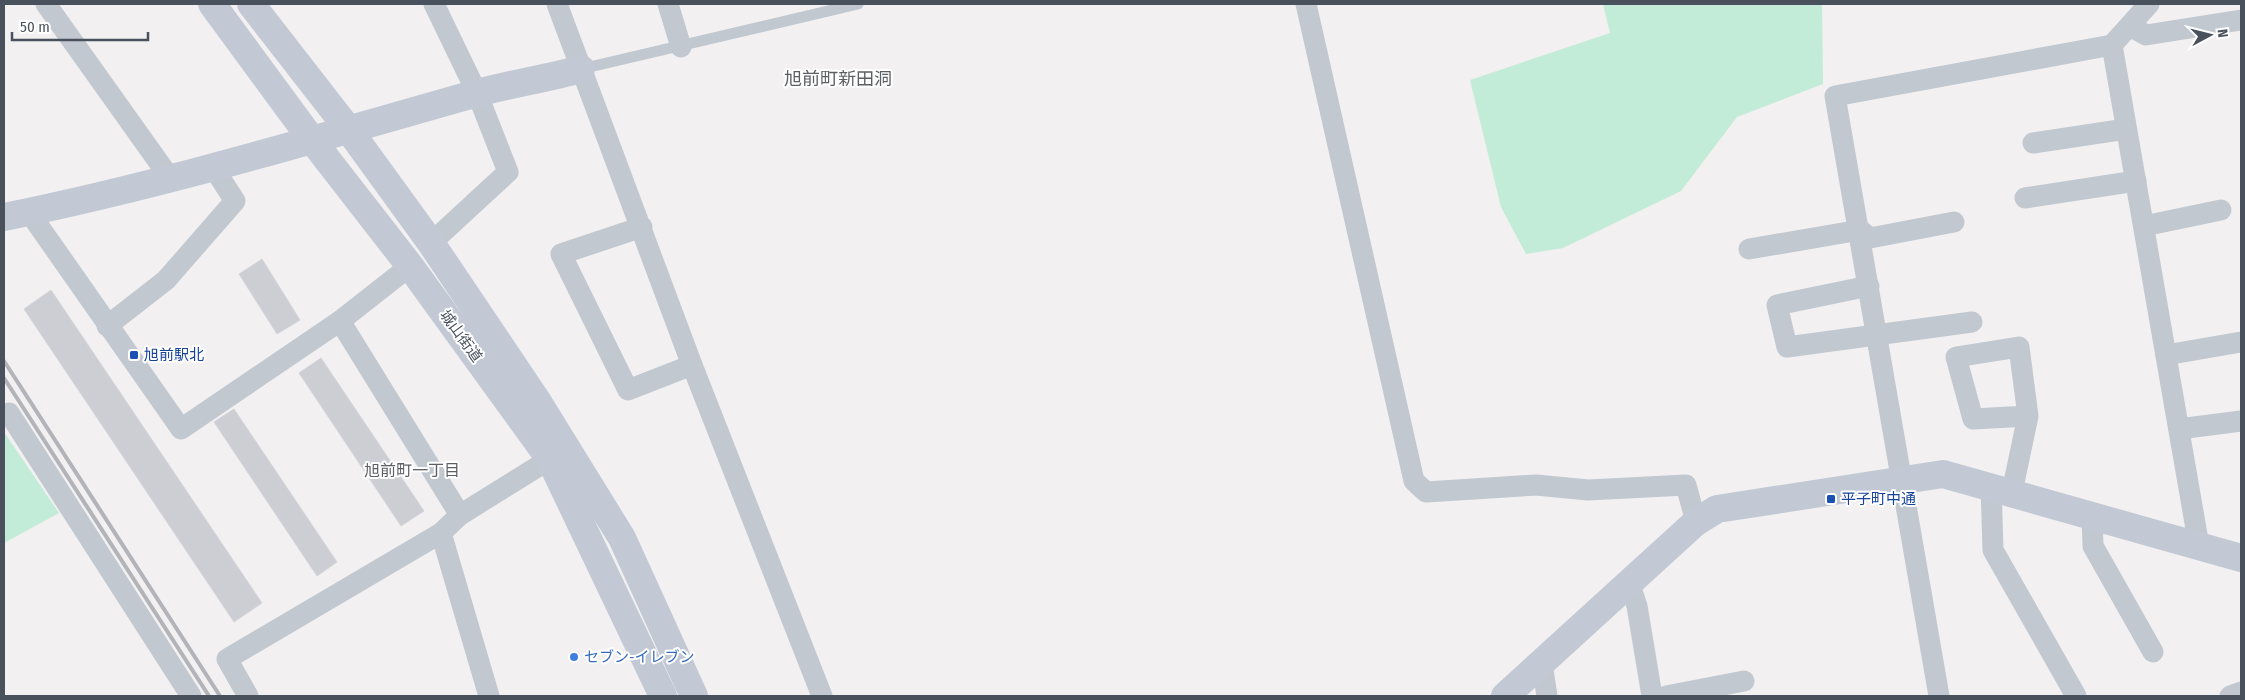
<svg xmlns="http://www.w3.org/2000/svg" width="2245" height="700" viewBox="0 0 2245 700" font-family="'Fira Sans Condensed','Noto Sans JP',sans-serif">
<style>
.green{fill:#c2ecd7}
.building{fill:#cdced4;stroke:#d4d5da}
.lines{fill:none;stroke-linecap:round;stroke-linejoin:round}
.lane{stroke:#c1c8d0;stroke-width:11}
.street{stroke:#c1c8d0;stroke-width:21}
.secondary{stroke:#c2c9d5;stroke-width:28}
.rail{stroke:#b2b4b9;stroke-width:4}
.transit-dot{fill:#1a4fb4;stroke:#fff;stroke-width:2}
.shop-dot{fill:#3f7fe0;stroke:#fff;stroke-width:2}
.labels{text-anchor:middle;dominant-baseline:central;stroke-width:4;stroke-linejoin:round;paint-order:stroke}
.street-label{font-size:15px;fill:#49515c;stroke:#fff}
.transit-label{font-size:15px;fill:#164399;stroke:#fff;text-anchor:start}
.shop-label{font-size:15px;fill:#366cbe;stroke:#fff;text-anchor:start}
.neighbourhood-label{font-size:16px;fill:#5d5f64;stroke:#fff}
.quarter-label{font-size:18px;fill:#5d5f64;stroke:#fff}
</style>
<rect width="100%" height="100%" fill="#f2f0f0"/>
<g class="green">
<path d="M 1603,4 L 1822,4 L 1823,84 L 1737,117 L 1681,191 L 1563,248 L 1526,254 L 1501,207 L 1470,80 L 1610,33 Z"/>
<path d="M 4,432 L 59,513 L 4,543 Z"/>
</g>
<g class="building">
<path d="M 262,259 L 300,320 L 277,334 L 239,274 Z"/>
<path d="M 51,290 L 262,603 L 234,622 L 24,309 Z"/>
<path d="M 321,358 L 424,511 L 401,526 L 299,373 Z"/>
<path d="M 234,409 L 337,562 L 317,576 L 214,422 Z"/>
</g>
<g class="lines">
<path class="lane" d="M 581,69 L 858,4"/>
<g class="street">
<path d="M 46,4 L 170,178"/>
<path d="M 557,4 L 692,365 L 822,696"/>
<path d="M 668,4 L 681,47"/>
<path d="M 1306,4 L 1414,481 L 1426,492 L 1536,485 L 1588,490 L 1686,485 L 1696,522"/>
<path d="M 2149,4 L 2112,45 L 2199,546"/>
<path d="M 2130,26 L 2146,35 L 2241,20"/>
<path d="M 2033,143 L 2126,129"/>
<path d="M 2025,198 L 2136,181"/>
<path d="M 29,212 L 181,429 L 340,321 L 410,266"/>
<path d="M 2144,226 L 2221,210"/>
<path d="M 642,227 L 561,254 L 628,390 L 692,365"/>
<path d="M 431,243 L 508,172 L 477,93 L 434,4"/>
<path d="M 1749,249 L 1860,230 L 1870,238 L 1954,222"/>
<path d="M 1869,286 L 1777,305 L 1787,347 L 1972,322"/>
<path d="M 340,321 L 460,515"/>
<path d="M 107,326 L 166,280 L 235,201 L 213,167"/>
<path d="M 2166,355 L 2241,342"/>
<path d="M 4,414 L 9,413 L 191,696"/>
<path d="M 2179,429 L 2241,421"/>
<path d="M 1991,486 L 1993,550 L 2076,696"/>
<path d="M 2012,492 L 2028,416 L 2019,347 L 1956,357 L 1973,419 L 2028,416"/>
<path d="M 2092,515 L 2093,546 L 2153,652"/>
<path d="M 441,533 L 489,696"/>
<path d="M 1627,586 L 1633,594 L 1637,606 L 1652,696"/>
<path d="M 1542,663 L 1547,696"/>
<path d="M 248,696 L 227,659 L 441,533 L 460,515 L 550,459"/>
<path d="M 1666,696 L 1744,681"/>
<path d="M 1939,696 L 1835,96 L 2112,45"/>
<path d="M 2230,696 L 2241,692"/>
</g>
<g class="secondary">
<path d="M 212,4 L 312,140 L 410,266 L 550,459 L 663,696"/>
<path d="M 251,4 L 349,130 L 431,243 L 538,402 L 622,538 L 694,696"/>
<path d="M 4,217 C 162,185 318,138 474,94 C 509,84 545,79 581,69"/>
<path d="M 1505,696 L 1696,522 L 1717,509 L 1943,474 L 2241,558"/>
</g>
<g class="rail">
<path d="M 4,361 L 220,696"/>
<path d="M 4,378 L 209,696"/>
</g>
</g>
<g class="transit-dot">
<rect x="129" y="350" width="10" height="10" rx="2.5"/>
<rect x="1826" y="494" width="10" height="10" rx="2.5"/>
</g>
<circle class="shop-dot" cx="574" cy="657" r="5"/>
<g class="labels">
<g class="street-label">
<text transform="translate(461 336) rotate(54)">城山街道</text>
</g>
<g class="transit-label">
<text x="144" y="355">旭前駅北</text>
<text x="1841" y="499">平子町中通</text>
</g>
<g class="shop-label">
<text x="584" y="657">セブン-イレブン</text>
</g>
<g class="neighbourhood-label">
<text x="412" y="470">旭前町一丁目</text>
</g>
<g class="quarter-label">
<text x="838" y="79">旭前町新田洞</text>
</g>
</g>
<rect width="2245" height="700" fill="none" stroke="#49515c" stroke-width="10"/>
<g transform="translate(2210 35) rotate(83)" stroke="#ffffff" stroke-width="4" paint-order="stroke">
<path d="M0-4L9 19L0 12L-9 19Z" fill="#49515c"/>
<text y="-8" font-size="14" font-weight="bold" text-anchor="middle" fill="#49515c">N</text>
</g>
<path d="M12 32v8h136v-8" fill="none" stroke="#49515c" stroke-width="2.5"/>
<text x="20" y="32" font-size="15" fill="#49515c" stroke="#ffffff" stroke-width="4" paint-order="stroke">50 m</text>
</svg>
